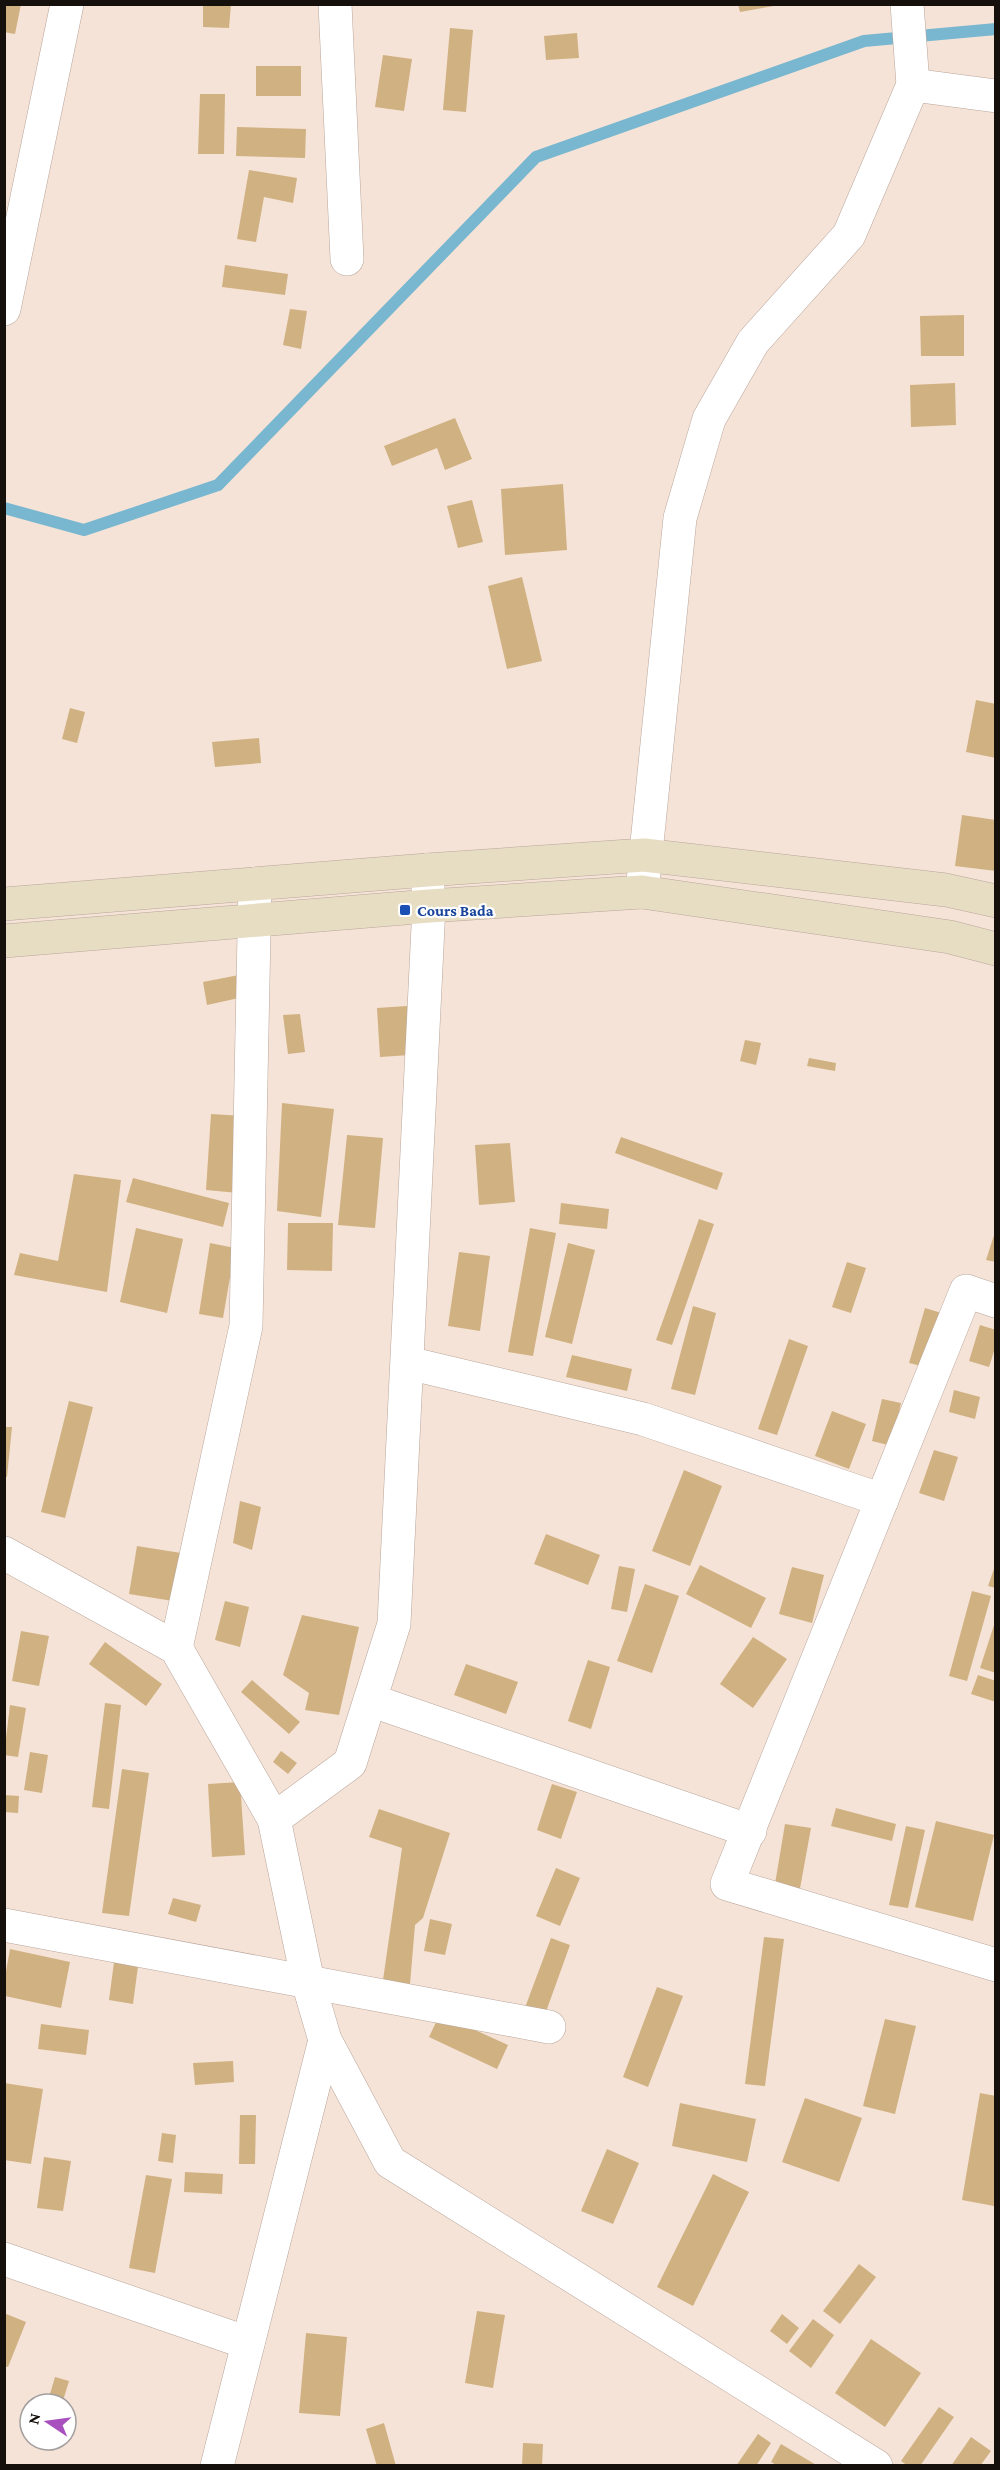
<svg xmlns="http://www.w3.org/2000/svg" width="1000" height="2470" viewBox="0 0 1000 2470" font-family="'Crimson Pro',serif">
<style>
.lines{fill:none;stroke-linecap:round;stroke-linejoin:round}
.stream{stroke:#78b7cf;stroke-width:12}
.building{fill:#d0b181}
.street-casing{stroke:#b9a69c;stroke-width:34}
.secondary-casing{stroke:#b9a69c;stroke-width:34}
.street{stroke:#fff;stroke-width:33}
.secondary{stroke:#e6ddc3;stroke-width:33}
.transit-dot{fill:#1a4fb4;stroke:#fff;stroke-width:2}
.labels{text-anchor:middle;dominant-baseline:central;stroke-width:4.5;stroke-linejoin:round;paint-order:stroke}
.transit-label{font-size:16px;font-weight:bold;fill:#164399;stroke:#fff;text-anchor:start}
</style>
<rect width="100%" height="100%" fill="#f6e3d7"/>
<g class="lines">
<path class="stream" d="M 4,508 L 84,530 L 218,485 L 536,157 L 864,41 L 996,29"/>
</g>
<g class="building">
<path d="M 4,4 L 21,4 L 15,34 L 4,32 Z"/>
<path d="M 203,4 L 231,4 L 229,28 L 203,27 Z"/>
<path d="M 738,4 L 774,4 L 774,6 L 740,12 Z"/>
<path d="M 450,28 L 473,30 L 466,112 L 443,110 Z"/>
<path d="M 577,33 L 579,58 L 546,60 L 544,36 Z"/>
<path d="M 383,55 L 412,59 L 404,111 L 375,107 Z"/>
<rect x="256" y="66" width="45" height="30"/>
<path d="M 200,94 L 225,94 L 224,154 L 198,154 Z"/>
<path d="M 237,127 L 306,129 L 305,158 L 236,156 Z"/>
<path d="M 249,170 L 297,178 L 293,203 L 264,197 L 256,242 L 237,239 Z"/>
<path d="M 225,265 L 288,274 L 285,295 L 222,287 Z"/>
<path d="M 290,309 L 307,311 L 301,349 L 283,345 Z"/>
<path d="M 964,315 L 964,356 L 921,356 L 920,316 Z"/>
<path d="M 955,383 L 956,425 L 911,427 L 910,385 Z"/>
<path d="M 455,418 L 472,459 L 445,470 L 437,448 L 392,466 L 384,446 Z"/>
<path d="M 563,484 L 567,550 L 505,555 L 501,489 Z"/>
<path d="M 472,500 L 483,542 L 458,548 L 447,506 Z"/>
<path d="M 522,577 L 542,661 L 507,669 L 488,586 Z"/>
<path d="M 976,700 L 996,704 L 996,758 L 966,752 Z"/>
<path d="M 70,708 L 85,712 L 77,743 L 62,739 Z"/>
<path d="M 259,738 L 261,763 L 215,767 L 212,742 Z"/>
<path d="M 962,815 L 996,820 L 996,871 L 955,866 Z"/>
<path d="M 244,974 L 248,996 L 207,1005 L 203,982 Z"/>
<path d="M 407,1006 L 410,1055 L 380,1057 L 377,1008 Z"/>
<path d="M 300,1014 L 305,1052 L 288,1054 L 283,1015 Z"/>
<path d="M 745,1040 L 761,1043 L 756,1065 L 740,1061 Z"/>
<path d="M 809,1058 L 836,1063 L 835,1071 L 807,1066 Z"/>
<path d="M 282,1103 L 334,1109 L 321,1217 L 277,1211 Z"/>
<path d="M 211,1114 L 244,1116 L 238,1193 L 206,1190 Z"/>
<path d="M 347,1135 L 383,1138 L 375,1228 L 338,1225 Z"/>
<path d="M 621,1137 L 723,1173 L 717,1190 L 615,1153 Z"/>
<path d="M 510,1143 L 515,1202 L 479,1205 L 475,1145 Z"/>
<path d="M 74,1174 L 121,1180 L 107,1292 L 14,1275 L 20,1253 L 58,1261 Z"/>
<path d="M 133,1178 L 229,1203 L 223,1227 L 126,1202 Z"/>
<path d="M 561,1203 L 609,1209 L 607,1229 L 559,1224 Z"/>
<path d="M 699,1219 L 714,1224 L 672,1345 L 656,1340 Z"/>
<path d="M 288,1223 L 333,1223 L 332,1271 L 287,1270 Z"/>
<path d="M 136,1228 L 183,1239 L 167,1313 L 120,1302 Z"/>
<path d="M 530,1228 L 556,1233 L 533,1356 L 508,1352 Z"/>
<path d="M 996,1229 L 996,1262 L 986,1260 Z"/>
<path d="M 210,1243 L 235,1248 L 223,1318 L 199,1314 Z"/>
<path d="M 568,1243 L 595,1250 L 572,1344 L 545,1337 Z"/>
<path d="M 459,1252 L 490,1256 L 480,1331 L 448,1326 Z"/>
<path d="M 847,1262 L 866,1268 L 851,1313 L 832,1307 Z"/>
<path d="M 693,1306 L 716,1313 L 695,1395 L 671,1389 Z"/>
<path d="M 925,1308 L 948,1315 L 934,1369 L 909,1363 Z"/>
<path d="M 980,1325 L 996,1330 L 996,1345 L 989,1367 L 969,1361 Z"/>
<path d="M 789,1339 L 808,1346 L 777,1435 L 758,1429 Z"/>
<path d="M 572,1355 L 632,1369 L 627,1391 L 566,1377 Z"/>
<path d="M 954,1390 L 980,1397 L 975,1419 L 949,1412 Z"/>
<path d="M 882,1399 L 901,1403 L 892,1446 L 872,1441 Z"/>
<path d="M 69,1401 L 93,1407 L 65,1518 L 41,1512 Z"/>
<path d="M 832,1411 L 866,1424 L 849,1469 L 815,1456 Z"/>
<path d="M 4,1427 L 12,1427 L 7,1477 L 4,1476 Z"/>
<path d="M 934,1450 L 958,1457 L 944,1501 L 919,1493 Z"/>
<path d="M 684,1470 L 722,1486 L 690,1566 L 652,1551 Z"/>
<path d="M 240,1501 L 261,1507 L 252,1550 L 233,1543 Z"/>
<path d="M 546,1534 L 600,1555 L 588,1585 L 534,1564 Z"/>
<path d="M 137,1546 L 181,1553 L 173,1601 L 129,1594 Z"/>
<path d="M 996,1563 L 996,1588 L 988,1586 Z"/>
<path d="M 700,1565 L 766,1598 L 751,1628 L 686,1594 Z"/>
<path d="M 619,1566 L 635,1569 L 627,1612 L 611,1609 Z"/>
<path d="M 792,1567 L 824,1575 L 812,1623 L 779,1614 Z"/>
<path d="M 645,1584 L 679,1596 L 652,1673 L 617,1661 Z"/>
<path d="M 972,1591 L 991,1596 L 967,1681 L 949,1676 Z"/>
<path d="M 225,1601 L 249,1607 L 240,1647 L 215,1640 Z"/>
<path d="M 302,1615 L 359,1627 L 339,1715 L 305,1710 L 309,1693 L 283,1675 Z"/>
<path d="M 996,1619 L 996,1673 L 980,1668 Z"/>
<path d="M 21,1631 L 49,1636 L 39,1686 L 12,1681 Z"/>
<path d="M 753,1637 L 787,1659 L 753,1708 L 720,1684 Z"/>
<path d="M 105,1642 L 162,1684 L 146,1706 L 89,1664 Z"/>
<path d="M 588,1660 L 610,1667 L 591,1729 L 568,1721 Z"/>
<path d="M 466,1664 L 518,1682 L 506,1714 L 454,1695 Z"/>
<path d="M 978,1675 L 996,1681 L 996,1702 L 971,1694 Z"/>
<path d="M 252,1680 L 300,1722 L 289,1734 L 241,1692 Z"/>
<path d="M 105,1703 L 121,1705 L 109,1809 L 92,1807 Z"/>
<path d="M 10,1705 L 26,1708 L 18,1757 L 4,1755 Z"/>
<path d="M 281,1751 L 297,1763 L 288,1774 L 273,1762 Z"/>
<path d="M 30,1752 L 48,1755 L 42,1793 L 24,1790 Z"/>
<path d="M 122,1769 L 149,1773 L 129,1916 L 102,1913 Z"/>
<path d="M 240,1782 L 245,1855 L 212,1857 L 208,1784 Z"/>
<path d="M 552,1784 L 577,1792 L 561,1839 L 537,1830 Z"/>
<path d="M 4,1795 L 19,1796 L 18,1813 L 4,1812 Z"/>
<path d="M 836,1808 L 896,1824 L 892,1841 L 831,1826 Z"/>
<path d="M 379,1809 L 450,1833 L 423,1918 L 415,1925 L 410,1984 L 383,1980 L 402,1848 L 369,1837 Z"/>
<path d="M 936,1821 L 994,1835 L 973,1921 L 915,1907 Z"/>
<path d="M 785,1824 L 811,1828 L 799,1894 L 774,1890 Z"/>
<path d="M 906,1826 L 925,1830 L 908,1908 L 889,1905 Z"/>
<path d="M 556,1868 L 580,1878 L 560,1926 L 536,1916 Z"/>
<path d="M 173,1898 L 201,1905 L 196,1922 L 168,1914 Z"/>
<path d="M 430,1919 L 452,1924 L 445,1955 L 424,1951 Z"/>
<path d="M 764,1937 L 784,1939 L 765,2086 L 745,2084 Z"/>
<path d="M 551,1938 L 570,1945 L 543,2020 L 523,2013 Z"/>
<path d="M 116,1947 L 140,1951 L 133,2004 L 109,2000 Z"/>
<path d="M 10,1949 L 70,1962 L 61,2008 L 5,1996 L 5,1977 Z"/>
<path d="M 657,1987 L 683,1996 L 648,2087 L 623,2077 Z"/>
<path d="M 440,2014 L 508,2045 L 497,2069 L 429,2037 Z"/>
<path d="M 885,2019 L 916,2026 L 895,2114 L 863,2106 Z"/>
<path d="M 41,2024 L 89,2030 L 86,2055 L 38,2049 Z"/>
<path d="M 233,2061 L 234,2082 L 195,2085 L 193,2063 Z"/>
<path d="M 4,2083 L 43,2089 L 31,2164 L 4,2160 Z"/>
<path d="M 980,2093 L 996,2096 L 994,2206 L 962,2200 Z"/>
<path d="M 805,2098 L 862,2118 L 839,2182 L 782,2162 Z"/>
<path d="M 680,2103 L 756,2119 L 747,2162 L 672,2146 Z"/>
<path d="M 240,2115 L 256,2115 L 255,2164 L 239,2164 Z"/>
<path d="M 162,2133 L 176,2135 L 173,2163 L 158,2161 Z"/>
<path d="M 607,2149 L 639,2163 L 613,2224 L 581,2211 Z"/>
<path d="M 44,2157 L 71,2161 L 63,2211 L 37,2208 Z"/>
<path d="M 185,2172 L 223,2174 L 222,2194 L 184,2192 Z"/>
<path d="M 713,2174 L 749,2192 L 693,2306 L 657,2287 Z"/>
<path d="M 146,2175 L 172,2179 L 155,2273 L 129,2268 Z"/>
<path d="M 859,2264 L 876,2277 L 840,2324 L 823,2311 Z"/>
<path d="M 477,2311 L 505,2315 L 493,2388 L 465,2383 Z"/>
<path d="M 4,2313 L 26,2322 L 8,2367 L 4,2366 Z"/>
<path d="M 782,2314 L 799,2328 L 787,2344 L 770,2331 Z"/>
<path d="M 813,2319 L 834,2335 L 811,2368 L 789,2351 Z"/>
<path d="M 306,2333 L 347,2337 L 340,2416 L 299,2413 Z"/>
<path d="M 871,2339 L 921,2373 L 885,2427 L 835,2393 Z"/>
<path d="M 55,2377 L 69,2381 L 62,2404 L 47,2404 Z"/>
<path d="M 939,2407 L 954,2417 L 920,2466 L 908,2466 L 901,2461 Z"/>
<path d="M 384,2423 L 396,2466 L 377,2466 L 366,2429 Z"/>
<path d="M 758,2434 L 771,2443 L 756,2466 L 736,2466 Z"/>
<path d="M 971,2437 L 991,2451 L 980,2466 L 951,2466 Z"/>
<path d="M 523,2443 L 543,2444 L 542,2466 L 522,2466 Z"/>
<path d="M 781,2444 L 818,2466 L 778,2466 L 771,2462 Z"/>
</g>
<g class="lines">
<defs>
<g id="street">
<path d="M 335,4 L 347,259"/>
<path d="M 907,4 L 913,85"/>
<path d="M 4,309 L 67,4"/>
<path d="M 642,892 L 680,518 L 709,419 L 753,342 L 849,235 L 913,85 L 996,96"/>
<path d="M 996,1301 L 966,1291 L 727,1884 L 996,1965"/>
<path d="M 408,1363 L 643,1419 L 882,1500"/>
<path d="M 4,1553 L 176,1648 L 274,1819 L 308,1982 L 325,2040 L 390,2162 L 876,2466"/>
<path d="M 176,1648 L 246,1326 L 255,884"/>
<path d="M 370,1700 L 750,1831"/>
<path d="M 274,1819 L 350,1763 L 394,1624 L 429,906 L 427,870"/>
<path d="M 4,1925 L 549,2027"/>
<path d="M 4,2259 L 248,2343"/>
<path d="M 217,2466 L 325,2040"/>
</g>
<g id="secondary">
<path d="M 4,904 L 427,870 L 644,855 L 946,890 L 996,901"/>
<path d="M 4,941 L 429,906 L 642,892 L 950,937 L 996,949"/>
</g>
</defs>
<use href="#street" class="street-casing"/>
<use href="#secondary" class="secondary-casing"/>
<use href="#street" class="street"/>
<use href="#secondary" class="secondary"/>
</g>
<rect class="transit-dot" x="399" y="904" width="12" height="12" rx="3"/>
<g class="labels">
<g class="transit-label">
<text x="417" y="910">Cours Bada</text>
</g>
</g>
<rect width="1000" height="2470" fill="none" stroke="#16100c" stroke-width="12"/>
<g transform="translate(48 2422) rotate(283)"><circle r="28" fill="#ffffff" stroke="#a29f9e" stroke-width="1.5"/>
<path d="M0-4.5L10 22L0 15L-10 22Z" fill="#a850bd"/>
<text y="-9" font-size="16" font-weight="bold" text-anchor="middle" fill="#16100c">N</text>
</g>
</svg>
